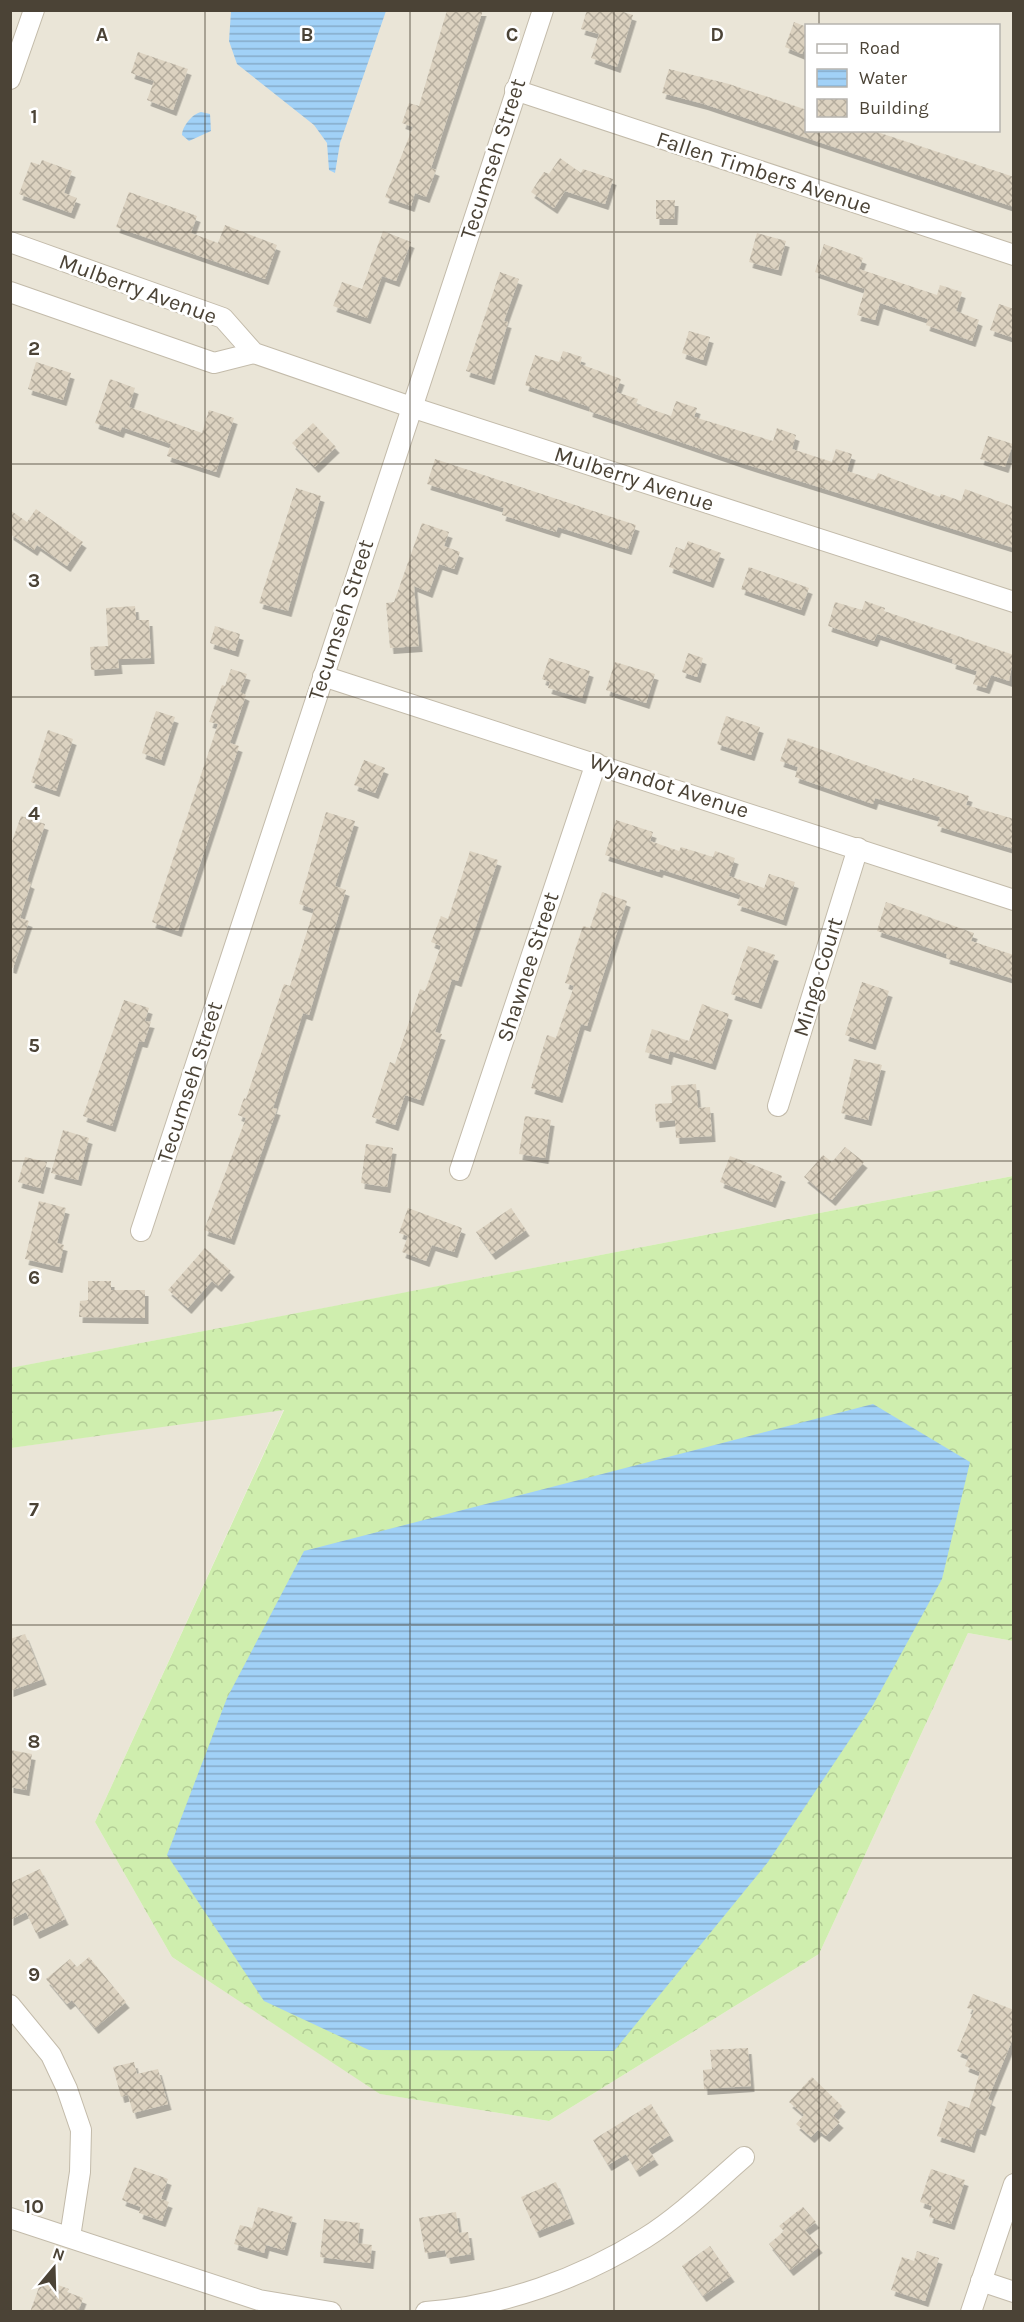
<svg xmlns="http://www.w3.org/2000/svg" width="1024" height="2322" viewBox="0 0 1024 2322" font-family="Karla,sans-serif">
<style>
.residential{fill:#eae5d7;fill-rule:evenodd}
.forest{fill:url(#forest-crowns)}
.water{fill:url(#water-rules)}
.building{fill:url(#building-cross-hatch);filter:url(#shadow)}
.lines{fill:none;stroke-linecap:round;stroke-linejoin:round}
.street-casing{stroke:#c3bbaa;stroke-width:22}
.street{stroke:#fff;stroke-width:20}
.grid{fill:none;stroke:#4b4336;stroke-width:1.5;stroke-opacity:0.55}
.labels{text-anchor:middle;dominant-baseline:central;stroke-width:5;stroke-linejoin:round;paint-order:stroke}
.street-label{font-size:22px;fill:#4b4336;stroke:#fff}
.grid-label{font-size:20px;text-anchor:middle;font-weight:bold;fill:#4b4336;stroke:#fff;stroke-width:5;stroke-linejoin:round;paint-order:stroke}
</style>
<defs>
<pattern id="forest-crowns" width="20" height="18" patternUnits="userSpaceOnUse" patternTransform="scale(1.5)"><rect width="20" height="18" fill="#cfeeae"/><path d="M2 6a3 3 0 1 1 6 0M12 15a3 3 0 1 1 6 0" fill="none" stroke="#b3cd96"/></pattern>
<pattern id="water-rules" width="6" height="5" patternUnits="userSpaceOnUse" patternTransform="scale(1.5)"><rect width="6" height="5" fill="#a1d1f7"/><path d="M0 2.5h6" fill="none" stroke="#85abc9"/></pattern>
<pattern id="building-cross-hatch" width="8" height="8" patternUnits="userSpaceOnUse" patternTransform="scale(1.5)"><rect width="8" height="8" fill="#dcd2c0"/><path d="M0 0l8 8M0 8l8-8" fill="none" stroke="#b4ac9d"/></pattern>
<filter id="shadow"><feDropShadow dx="3.5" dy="6" stdDeviation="0" flood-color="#0004"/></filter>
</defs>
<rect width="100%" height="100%" fill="#f6f2e9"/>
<g class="residential">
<path d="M 11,11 L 1013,11 L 1013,1176 L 11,1368 ZM 806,26 L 998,26 L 998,130 L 806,130 Z"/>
<path d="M 284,1409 L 95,1822 L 172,1957 L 381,2094 L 549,2121 L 819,1954 L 968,1633 L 1013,1641 L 1013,2311 L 11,2311 L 10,1448 Z"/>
</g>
<path class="forest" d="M 1013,1176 L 1013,1641 L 968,1633 L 819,1954 L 549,2121 L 380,2094 L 172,1957 L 95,1822 L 284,1410 L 11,1448 L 10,1368 Z"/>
<g class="water">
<path d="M 231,11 L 386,11 L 340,143 L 335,173 L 329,170 L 327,143 L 314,125 L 237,64 L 229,41 Z"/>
<path d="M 201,112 L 210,114 L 211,131 L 189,141 L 182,135 C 182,127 192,114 201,112 Z"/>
<path d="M 873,1404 L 970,1462 L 942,1579 L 873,1705 L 768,1862 L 614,2051 L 369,2050 L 264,2001 L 167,1855 L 227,1698 L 304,1551 Z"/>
</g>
<g class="building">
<path d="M 447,10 L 483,10 L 431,168 L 436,170 L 426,197 L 415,193 L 411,206 L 385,197 L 413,127 L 402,123 L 409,103 L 419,106 Z"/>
<path d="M 587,10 L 617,10 L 633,15 L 617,67 L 591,58 L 599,34 L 581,29 Z"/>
<path d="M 794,22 L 807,27 L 807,42 L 802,54 L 785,47 Z"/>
<path d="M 138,52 L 188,69 L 173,110 L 147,100 L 154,81 L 131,73 Z"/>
<path d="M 669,69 L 729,84 L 807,110 L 807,130 L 871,130 L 1014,177 L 1014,207 L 704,104 L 662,93 Z"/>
<path d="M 560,158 L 581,173 L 583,169 L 613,179 L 605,204 L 565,191 L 554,208 L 531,192 L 544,172 L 549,174 Z"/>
<path d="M 42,160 L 72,171 L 64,193 L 77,198 L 71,213 L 19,194 L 31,162 L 40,165 Z"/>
<path d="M 129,192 L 197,216 L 191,233 L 218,243 L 225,225 L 277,245 L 265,279 L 116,227 Z"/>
<path d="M 656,200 L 675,200 L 674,219 L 656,219 Z"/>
<path d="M 383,231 L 411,242 L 396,281 L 382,276 L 367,318 L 333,306 L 342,282 L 362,289 Z"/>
<path d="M 757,233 L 786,241 L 778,270 L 749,262 Z"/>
<path d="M 824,244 L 863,258 L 859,269 L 937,295 L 940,285 L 962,292 L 956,311 L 979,320 L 972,341 L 926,325 L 928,319 L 880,303 L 875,320 L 857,315 L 865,289 L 815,272 Z"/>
<path d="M 500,272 L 519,279 L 504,321 L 508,322 L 491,379 L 466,371 Z"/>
<path d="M 999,304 L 1014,309 L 1014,338 L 990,330 Z"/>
<path d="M 689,331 L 710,337 L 703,360 L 682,353 Z"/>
<path d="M 563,351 L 582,357 L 580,364 L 621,379 L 616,392 L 638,399 L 636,404 L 671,416 L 676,401 L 697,408 L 694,417 L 773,441 L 777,428 L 796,435 L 792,449 L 832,462 L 836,449 L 852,454 L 847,471 L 875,480 L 878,473 L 940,497 L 941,494 L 961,501 L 965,489 L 1014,507 L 1014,548 L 742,463 L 589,411 L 590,407 L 525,385 L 535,355 L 559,362 Z"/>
<path d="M 36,362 L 71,373 L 63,400 L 28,389 Z"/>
<path d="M 110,379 L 135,388 L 129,407 L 202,433 L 209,410 L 234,418 L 216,472 L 167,456 L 171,444 L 122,427 L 120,432 L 95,423 Z"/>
<path d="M 313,423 L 336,447 L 315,467 L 292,443 Z"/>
<path d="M 988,436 L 1013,444 L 1005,467 L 980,459 Z"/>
<path d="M 435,459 L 636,525 L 628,549 L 558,527 L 556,532 L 502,515 L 504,508 L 427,484 Z"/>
<path d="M 296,488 L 321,496 L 288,611 L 259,603 Z"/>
<path d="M 36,509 L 83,542 L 67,566 L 37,545 L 34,550 L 10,534 L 10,510 L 27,522 Z"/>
<path d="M 422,523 L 449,532 L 444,546 L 460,552 L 454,569 L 439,564 L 429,592 L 414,586 L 419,646 L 390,648 L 386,603 L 394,602 Z"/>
<path d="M 688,541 L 721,553 L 710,582 L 669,567 L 676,547 L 684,550 Z"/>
<path d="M 749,567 L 809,588 L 801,610 L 741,589 Z"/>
<path d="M 865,601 L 885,608 L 884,611 L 1014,655 L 1009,681 L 991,675 L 986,688 L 973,684 L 977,671 L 952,663 L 953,659 L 877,634 L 874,641 L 828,626 L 835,602 L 862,610 Z"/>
<path d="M 135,606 L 136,620 L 149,620 L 151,658 L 118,659 L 119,668 L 91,670 L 90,647 L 108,646 L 106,608 Z"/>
<path d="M 215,626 L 240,634 L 235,651 L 210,643 Z"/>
<path d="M 688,653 L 703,658 L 697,677 L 682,672 Z"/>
<path d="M 549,658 L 590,671 L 582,698 L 548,688 L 550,682 L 542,679 Z"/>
<path d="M 615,662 L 655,674 L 646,703 L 606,690 Z"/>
<path d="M 231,669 L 247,674 L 240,692 L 246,695 L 230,743 L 239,746 L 178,931 L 152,922 L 218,724 L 209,722 L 222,685 L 225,686 Z"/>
<path d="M 156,711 L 175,717 L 161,760 L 142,753 Z"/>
<path d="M 726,716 L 760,727 L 751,755 L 717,744 Z"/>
<path d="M 48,730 L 73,739 L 56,791 L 31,782 Z"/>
<path d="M 788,738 L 912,781 L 913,778 L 969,796 L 966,805 L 1014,819 L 1014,849 L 937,826 L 940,817 L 875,798 L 873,804 L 795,777 L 798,767 L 780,761 Z"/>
<path d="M 364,760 L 385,768 L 375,793 L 354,785 Z"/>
<path d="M 326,812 L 355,821 L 335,886 L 346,890 L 309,1015 L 303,1013 L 273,1108 L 277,1109 L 231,1239 L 204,1230 L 246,1118 L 238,1115 L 244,1098 L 246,1099 L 284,984 L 290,986 L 314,909 L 299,904 Z"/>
<path d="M 21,816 L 45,824 L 27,881 L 31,883 L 20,918 L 29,921 L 13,968 L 10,967 L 10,847 Z"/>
<path d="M 616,820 L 653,832 L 650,841 L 679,851 L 681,847 L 713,857 L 715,851 L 735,858 L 729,876 L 764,888 L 769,874 L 795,882 L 783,920 L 737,905 L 741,895 L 660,869 L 659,872 L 605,855 Z"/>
<path d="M 470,851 L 498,860 L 458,981 L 452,979 L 435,1032 L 442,1034 L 420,1100 L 405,1095 L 395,1125 L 372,1117 L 390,1062 L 395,1064 L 420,989 L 425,991 L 441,946 L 431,942 L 441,916 L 448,919 Z"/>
<path d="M 602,892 L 627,901 L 587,1026 L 581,1024 L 559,1097 L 531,1088 L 547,1035 L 556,1038 L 574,986 L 565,983 L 576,947 L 583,926 L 590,928 Z"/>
<path d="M 886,902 L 974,933 L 971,941 L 1014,955 L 1014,979 L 946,958 L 947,954 L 877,931 Z"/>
<path d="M 748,946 L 775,955 L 758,1003 L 731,994 Z"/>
<path d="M 862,982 L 889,991 L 872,1044 L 845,1035 Z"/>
<path d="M 124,1000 L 149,1008 L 145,1021 L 151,1022 L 144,1042 L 139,1041 L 112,1126 L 83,1116 Z"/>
<path d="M 702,1004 L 729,1014 L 712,1064 L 670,1051 L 668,1059 L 645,1052 L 652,1029 L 689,1041 Z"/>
<path d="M 854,1059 L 882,1065 L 868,1120 L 841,1113 Z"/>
<path d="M 696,1084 L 698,1108 L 710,1107 L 712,1136 L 676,1138 L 675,1120 L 656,1122 L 655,1104 L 672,1103 L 671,1086 Z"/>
<path d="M 525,1116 L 551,1120 L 545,1158 L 519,1154 Z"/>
<path d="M 63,1130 L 89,1138 L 78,1180 L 51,1173 Z"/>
<path d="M 366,1144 L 393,1148 L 387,1187 L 361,1183 Z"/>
<path d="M 845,1147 L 864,1162 L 832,1200 L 804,1177 L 823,1155 L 832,1162 Z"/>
<path d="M 730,1156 L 782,1176 L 772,1202 L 720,1182 Z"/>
<path d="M 25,1157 L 47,1162 L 40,1188 L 18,1182 Z"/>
<path d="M 39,1201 L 66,1208 L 57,1243 L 64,1245 L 59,1267 L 25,1259 Z"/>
<path d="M 408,1208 L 462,1228 L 454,1252 L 432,1245 L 426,1261 L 402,1252 L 408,1236 L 399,1233 Z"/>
<path d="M 511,1208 L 526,1230 L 492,1254 L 476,1232 Z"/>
<path d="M 205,1248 L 231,1271 L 218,1286 L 212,1281 L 188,1308 L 168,1290 Z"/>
<path d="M 88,1281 L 111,1281 L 111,1290 L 145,1290 L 145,1318 L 79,1317 L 80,1301 L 88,1300 Z"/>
<path d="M 25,1634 L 43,1679 L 10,1691 L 10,1639 Z"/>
<path d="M 10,1750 L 32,1754 L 26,1790 L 10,1787 Z"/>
<path d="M 40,1869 L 65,1919 L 36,1933 L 26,1912 L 10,1920 L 10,1883 Z"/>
<path d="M 89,1957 L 126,2002 L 95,2028 L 72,2000 L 67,2004 L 46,1979 L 70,1959 L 77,1967 Z"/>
<path d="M 973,1994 L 1014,2010 L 1014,2036 L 988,2099 L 992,2101 L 982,2130 L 977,2128 L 971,2147 L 937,2136 L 948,2101 L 969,2108 L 980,2072 L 965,2066 L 969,2056 L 957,2051 L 974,2010 L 967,2008 Z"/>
<path d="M 748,2048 L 751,2086 L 704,2089 L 703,2070 L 712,2069 L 710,2050 Z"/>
<path d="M 134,2062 L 137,2074 L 158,2069 L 168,2104 L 133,2113 L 128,2095 L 121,2097 L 113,2067 Z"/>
<path d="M 812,2077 L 842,2106 L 833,2116 L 840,2122 L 826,2136 L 818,2130 L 811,2137 L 796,2124 L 804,2115 L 789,2102 Z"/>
<path d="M 651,2104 L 670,2135 L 648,2149 L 655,2159 L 636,2171 L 626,2154 L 608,2165 L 593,2140 Z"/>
<path d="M 134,2167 L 168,2179 L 161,2199 L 169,2202 L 162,2221 L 139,2213 L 141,2207 L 122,2200 Z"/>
<path d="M 931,2169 L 965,2180 L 951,2224 L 929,2217 L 932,2206 L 920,2202 Z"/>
<path d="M 556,2182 L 571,2218 L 536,2232 L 521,2197 Z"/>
<path d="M 258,2207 L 293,2217 L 284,2250 L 266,2245 L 264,2253 L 234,2244 L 240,2225 L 252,2228 Z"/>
<path d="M 803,2207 L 816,2222 L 805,2230 L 819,2247 L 790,2270 L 769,2244 L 784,2231 L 779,2226 Z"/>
<path d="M 456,2212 L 459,2233 L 468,2232 L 471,2254 L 447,2258 L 445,2250 L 425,2253 L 419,2218 Z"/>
<path d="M 324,2219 L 360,2223 L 358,2243 L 372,2245 L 370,2263 L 320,2257 Z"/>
<path d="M 710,2246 L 731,2276 L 703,2296 L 682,2266 Z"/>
<path d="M 917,2251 L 939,2258 L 925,2301 L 891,2290 L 902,2257 L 914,2261 Z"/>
<path d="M 42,2279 L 69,2289 L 67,2292 L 83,2298 L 78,2312 L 30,2312 Z"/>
</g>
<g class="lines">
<defs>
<g id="street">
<path d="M 10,79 L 34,10"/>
<path d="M 515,90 L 1014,255"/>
<path d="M 10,242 L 223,318 L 254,353 L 411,407 L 1014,602"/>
<path d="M 10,292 L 214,363 L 254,353"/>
<path d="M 323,676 L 1014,900"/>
<path d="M 778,1106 L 858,848"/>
<path d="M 460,1170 L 596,763"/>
<path d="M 141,1231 L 543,10"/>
<path d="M 10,2005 L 51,2055 L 67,2089 L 81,2130 L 80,2172 L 70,2237"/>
<path d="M 10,2218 L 259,2300 L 331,2312"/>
<path d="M 981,2281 L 1014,2292"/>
<path d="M 426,2312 C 503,2306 580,2279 645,2238 C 679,2217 713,2184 744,2157"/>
<path d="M 971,2312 L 1014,2184"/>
</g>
</defs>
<use href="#street" class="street-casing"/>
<use href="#street" class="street"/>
</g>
<path class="grid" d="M 205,10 L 205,2312M 410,10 L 410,2312M 614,10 L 614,2312M 819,10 L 819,26M 819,130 L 819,2312M 10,232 L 1014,232M 10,464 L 1014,464M 10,697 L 1014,697M 10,929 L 1014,929M 10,1161 L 1014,1161M 10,1393 L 1014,1393M 10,1625 L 1014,1625M 10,1858 L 1014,1858M 10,2090 L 1014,2090"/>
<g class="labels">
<g class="street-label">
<text transform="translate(493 159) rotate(-72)">Tecumseh Street</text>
<text transform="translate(764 173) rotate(18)">Fallen Timbers Avenue</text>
<text transform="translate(138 289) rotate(20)">Mulberry Avenue</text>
<text transform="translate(634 479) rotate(18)">Mulberry Avenue</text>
<text transform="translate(341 620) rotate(-72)">Tecumseh Street</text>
<text transform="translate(669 786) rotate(18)">Wyandot Avenue</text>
<text transform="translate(528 967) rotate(-72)">Shawnee Street</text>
<text transform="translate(818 977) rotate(-73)">Mingo Court</text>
<text transform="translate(190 1082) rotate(-72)">Tecumseh Street</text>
</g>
</g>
<g class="grid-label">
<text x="102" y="41">A</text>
<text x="307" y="41">B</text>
<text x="512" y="41">C</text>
<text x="717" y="41">D</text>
<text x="34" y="123">1</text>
<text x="34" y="355">2</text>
<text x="34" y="587">3</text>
<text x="34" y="820">4</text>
<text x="34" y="1052">5</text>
<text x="34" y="1284">6</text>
<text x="34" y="1516">7</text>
<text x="34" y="1748">8</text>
<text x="34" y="1981">9</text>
<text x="34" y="2213">10</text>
</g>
<rect width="1024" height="2322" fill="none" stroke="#4b4336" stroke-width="24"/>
<rect x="805" y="24" width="195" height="108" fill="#ffffff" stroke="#b7b4af" stroke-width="1.5"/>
<rect x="817" y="44" width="30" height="9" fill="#ffffff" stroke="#b7b4af" stroke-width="1.5"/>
<text x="859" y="54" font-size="18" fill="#4b4336">Road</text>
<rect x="817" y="69" width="30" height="18" fill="url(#water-rules)" stroke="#b7b4af" stroke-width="1.5"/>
<text x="859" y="84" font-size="18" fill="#4b4336">Water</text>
<rect x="817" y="99" width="30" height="18" fill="url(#building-cross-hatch)" stroke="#b7b4af" stroke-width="1.5"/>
<text x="859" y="114" font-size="18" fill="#4b4336">Building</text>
<g transform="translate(54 2268) rotate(19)" stroke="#ffffff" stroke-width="4.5" paint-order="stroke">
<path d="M0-4.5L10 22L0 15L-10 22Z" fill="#4b4336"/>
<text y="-9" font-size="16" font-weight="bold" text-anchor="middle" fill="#4b4336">N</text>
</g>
</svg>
